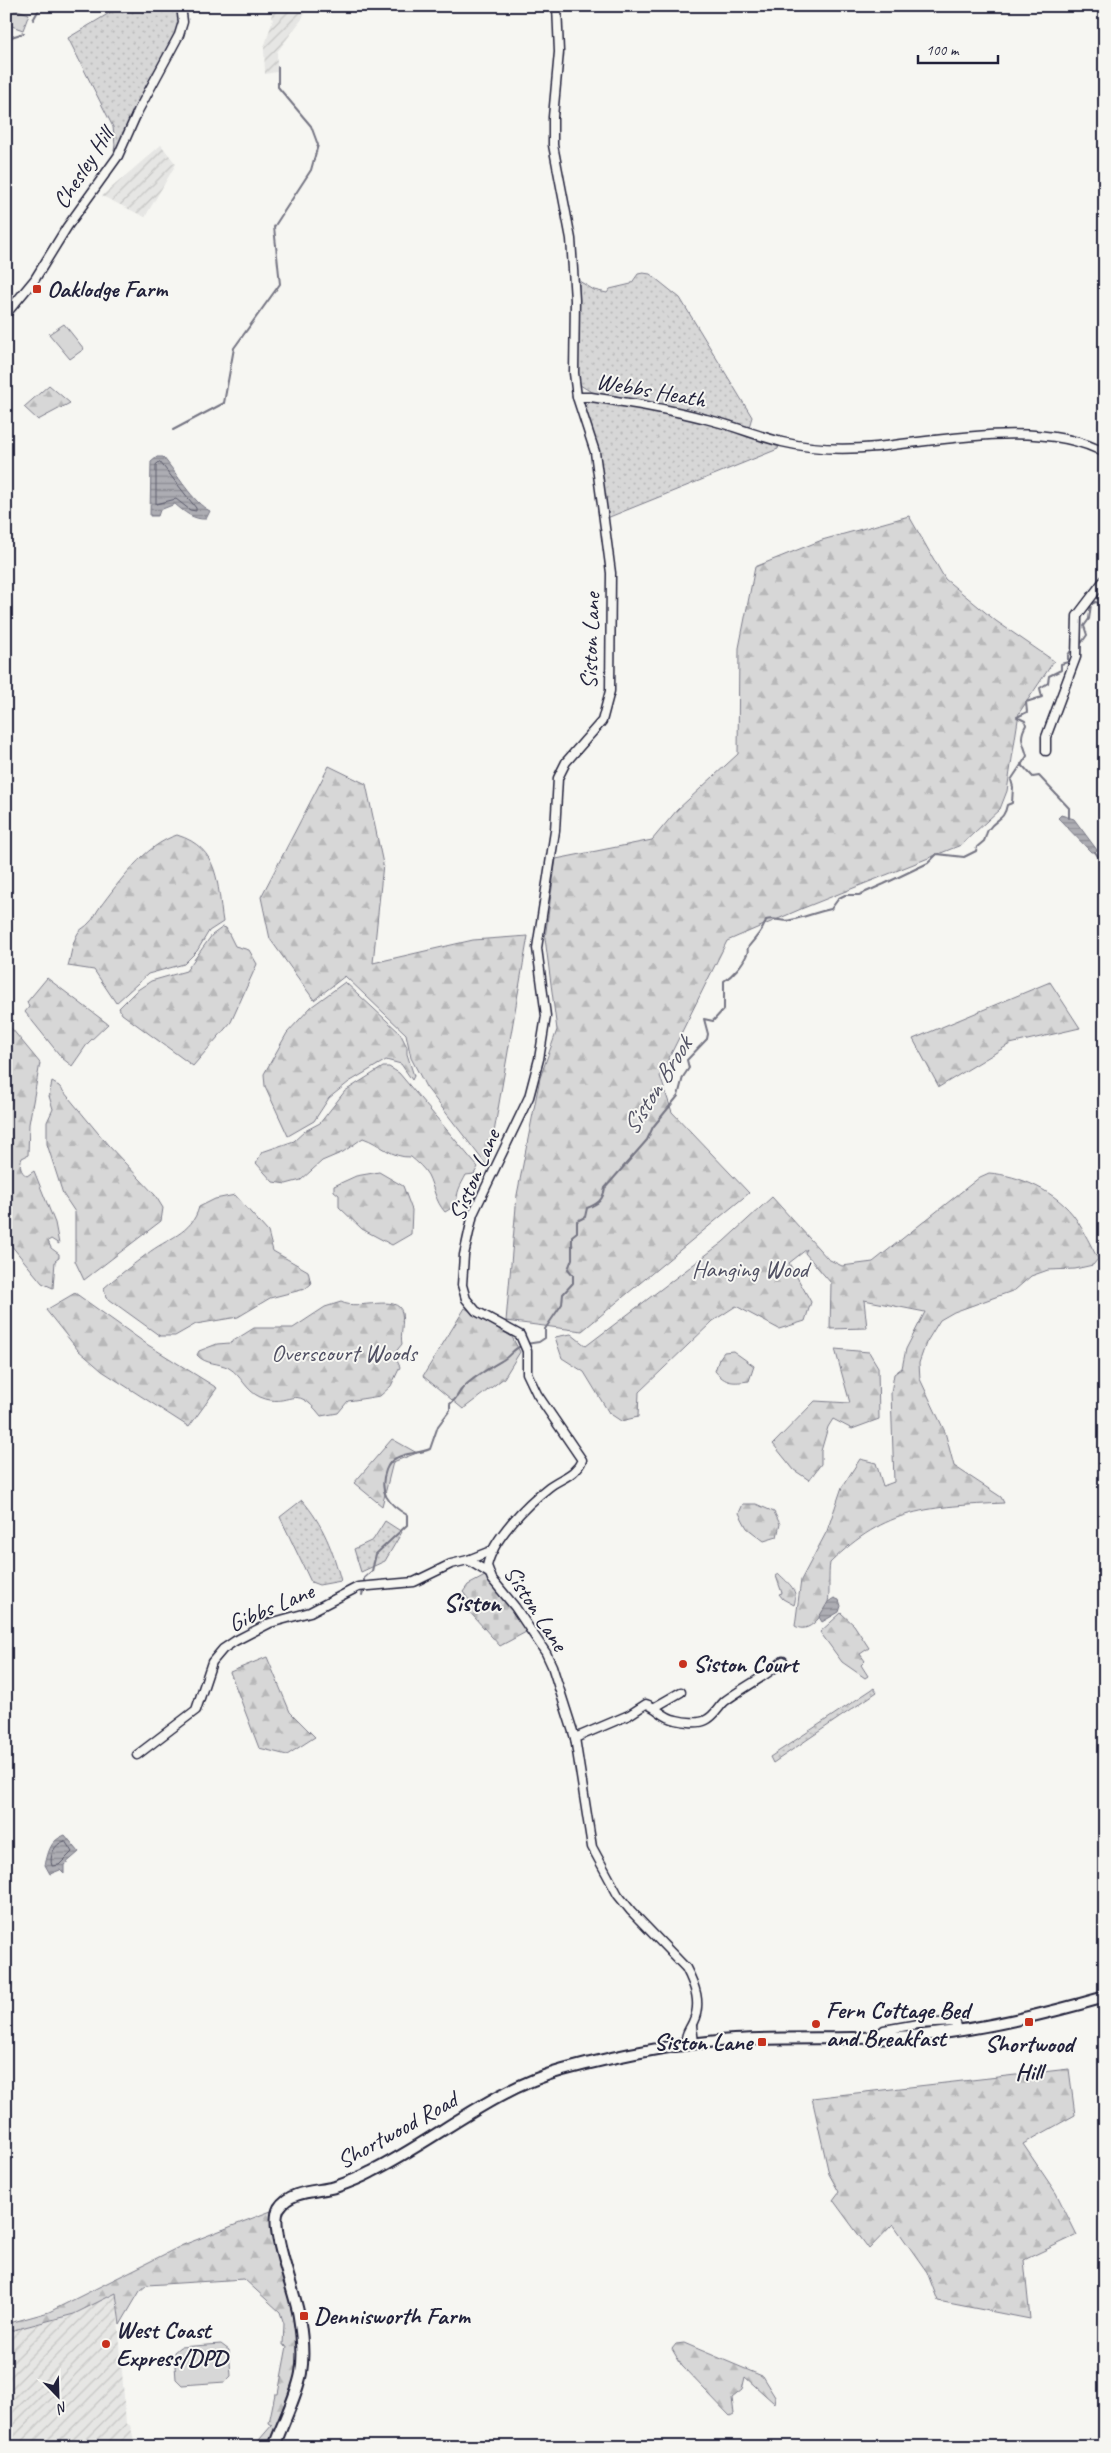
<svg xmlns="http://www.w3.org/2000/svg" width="1111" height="2453" viewBox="0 0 1111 2453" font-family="Caveat,sans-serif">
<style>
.industrial{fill:url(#industrial-furrows)}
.grass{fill:url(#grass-dots);stroke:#7c7c89}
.forest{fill:url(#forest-firs);stroke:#7c7c89}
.cemetery{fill:url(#cemetery-stones);stroke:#7c7c89}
.garden{fill:#d7d7d7;stroke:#7c7c89}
.water{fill:url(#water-rules);stroke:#757583}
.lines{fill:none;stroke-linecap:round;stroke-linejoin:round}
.shore{stroke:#5a5a6b;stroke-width:1}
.stream{stroke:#757583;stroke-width:2}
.minor-casing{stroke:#22223b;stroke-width:11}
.major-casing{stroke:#22223b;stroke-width:14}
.minor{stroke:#f6f6f2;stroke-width:8}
.major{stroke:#f6f6f2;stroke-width:10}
.poi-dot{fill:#c8321e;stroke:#f6f6f2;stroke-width:2}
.labels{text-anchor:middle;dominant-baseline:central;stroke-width:4;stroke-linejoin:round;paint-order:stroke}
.street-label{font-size:24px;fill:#22223b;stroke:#f6f6f2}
.poi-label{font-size:24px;font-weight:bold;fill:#22223b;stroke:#f6f6f2;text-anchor:start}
.park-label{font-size:24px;fill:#4f4f62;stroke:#f6f6f2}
.water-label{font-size:25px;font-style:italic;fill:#535365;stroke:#f6f6f2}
.quarter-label{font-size:26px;font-weight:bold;fill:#22223b;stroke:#f6f6f2}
</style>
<defs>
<pattern id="industrial-furrows" width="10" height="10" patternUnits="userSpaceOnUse" patternTransform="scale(1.25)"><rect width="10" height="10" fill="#e6e6e4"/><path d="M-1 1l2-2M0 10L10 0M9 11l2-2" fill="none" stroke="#c5c5c4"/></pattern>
<pattern id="grass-dots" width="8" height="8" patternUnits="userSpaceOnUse" patternTransform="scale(1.25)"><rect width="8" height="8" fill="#d7d7d7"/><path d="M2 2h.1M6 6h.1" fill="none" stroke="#b8b8b9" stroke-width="1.8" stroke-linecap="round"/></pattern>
<pattern id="forest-firs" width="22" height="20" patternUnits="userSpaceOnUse" patternTransform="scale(1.25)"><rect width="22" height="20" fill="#d7d7d7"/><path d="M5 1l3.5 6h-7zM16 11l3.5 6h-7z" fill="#b8b8b9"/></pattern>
<pattern id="cemetery-stones" width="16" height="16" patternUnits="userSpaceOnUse" patternTransform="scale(1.25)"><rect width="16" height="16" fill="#d7d7d7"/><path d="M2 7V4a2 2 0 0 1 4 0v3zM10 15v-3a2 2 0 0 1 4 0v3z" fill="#b8b8b9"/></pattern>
<pattern id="water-rules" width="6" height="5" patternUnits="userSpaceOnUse" patternTransform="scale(1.25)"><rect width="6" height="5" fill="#adadb3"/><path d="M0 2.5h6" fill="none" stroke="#8c8c93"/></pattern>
</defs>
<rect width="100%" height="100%" fill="#f6f6f2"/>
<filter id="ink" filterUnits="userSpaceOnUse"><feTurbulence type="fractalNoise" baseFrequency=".02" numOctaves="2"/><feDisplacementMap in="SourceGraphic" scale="10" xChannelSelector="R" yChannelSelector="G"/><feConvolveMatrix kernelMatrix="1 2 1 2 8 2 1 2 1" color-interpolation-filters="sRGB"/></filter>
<g filter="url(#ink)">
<g class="industrial">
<path d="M 273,6 L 307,6 L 302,19 L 277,52 L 277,72 L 265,74 L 264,48 L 273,19 L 271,18 Z"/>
<path d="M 161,145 L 176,164 L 145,217 L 102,196 Z"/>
<path d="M 116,2293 L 126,2424 L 130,2425 L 136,2447 L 6,2447 L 6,2332 L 74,2314 Z"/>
</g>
<g class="grass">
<path d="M 121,6 L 179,6 L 181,28 L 117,153 L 114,151 L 115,145 L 113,127 L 68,38 Z"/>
<path d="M 643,273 L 650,274 L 680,298 L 752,417 L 749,427 L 729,420 L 616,396 L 593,393 L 580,385 L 578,378 L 579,281 L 594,290 L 607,293 L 610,289 L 631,284 L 638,274 Z"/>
<path d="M 592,400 L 692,418 L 779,445 L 778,449 L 607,518 L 600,457 L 585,406 Z"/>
<path d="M 302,1500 C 323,1524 333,1551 341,1581 L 319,1585 L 311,1582 L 280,1517 Z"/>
<path d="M 385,1521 L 402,1532 L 385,1561 L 361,1572 L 354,1549 L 373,1540 Z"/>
<path d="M 874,1688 L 877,1692 L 773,1763 L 770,1757 Z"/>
</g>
<g class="forest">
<path d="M 49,385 L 70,403 L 38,420 L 24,407 Z"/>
<path d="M 909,516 L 945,579 L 996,621 L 1054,661 L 1019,713 L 1007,791 L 1000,809 L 961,845 L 801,909 L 727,941 L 660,1076 L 672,1112 L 749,1193 L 582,1331 L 506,1321 L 517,1195 L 540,1078 L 557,1030 L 545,938 L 556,859 L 652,840 L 677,810 L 738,754 L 739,648 L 755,567 L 822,540 Z"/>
<path d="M 329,766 L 366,784 L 383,864 L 373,963 L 473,940 L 528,936 L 488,1167 L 426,1087 L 411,1058 L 406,1034 L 345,976 L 314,1000 L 270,939 L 261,897 Z"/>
<path d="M 177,835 C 220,848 217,884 223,922 L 209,931 L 197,951 L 184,964 L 148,974 L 116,1003 L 94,970 L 68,966 C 71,956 72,943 78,933 C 80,929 86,927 89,923 C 94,919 96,912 100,907 C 119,882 145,845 177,835 Z"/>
<path d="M 223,927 L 226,928 L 235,946 L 249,950 L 257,964 L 231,1022 L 193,1066 L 122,1014 L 119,1008 L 136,991 L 151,981 L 186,971 L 212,935 Z"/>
<path d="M 47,978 L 108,1024 L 88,1043 L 72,1066 L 62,1058 L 25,1012 L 29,1007 L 27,1002 Z"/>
<path d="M 345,982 L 400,1033 L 407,1047 L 407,1054 L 414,1076 L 412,1080 L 401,1064 L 386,1060 L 349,1082 L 329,1098 L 314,1121 L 288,1136 L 265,1086 L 264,1074 L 287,1033 L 311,1007 Z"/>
<path d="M 1050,982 L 1080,1028 L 1010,1044 L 939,1087 L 913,1039 Z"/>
<path d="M 6,1025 L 12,1029 L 40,1063 L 29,1124 L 28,1155 L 22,1158 C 19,1165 20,1172 27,1176 L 34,1171 L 55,1223 L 59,1244 L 51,1239 L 48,1241 L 51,1248 L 59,1254 L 59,1258 L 55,1261 L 53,1288 L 42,1283 L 6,1239 Z"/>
<path d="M 383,1067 L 389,1067 L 399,1073 L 478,1167 L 474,1174 L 466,1175 C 461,1185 455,1193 458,1204 L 445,1212 C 435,1201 434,1187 428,1175 C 424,1168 417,1162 411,1157 C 391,1158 381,1144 363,1138 L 343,1152 L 322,1161 L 301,1180 L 286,1184 L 273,1182 L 256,1163 L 262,1152 L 294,1141 L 305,1131 L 320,1123 L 345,1091 Z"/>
<path d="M 52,1082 L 59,1086 L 108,1145 L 155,1195 L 163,1208 L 161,1221 L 84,1280 L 75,1261 L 75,1212 L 63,1194 L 47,1144 L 47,1122 L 53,1109 L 49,1096 Z"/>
<path d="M 379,1172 L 403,1186 L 412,1210 L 411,1234 L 392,1245 L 362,1229 L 339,1207 L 339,1195 L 334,1191 L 334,1186 L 356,1176 Z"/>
<path d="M 989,1173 C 1019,1175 1058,1192 1076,1219 C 1084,1231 1091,1246 1098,1259 L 1093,1265 L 1075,1269 L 1048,1270 L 1031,1276 L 1015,1290 L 954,1312 L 940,1320 L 926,1343 L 919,1363 L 920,1379 L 945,1432 L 954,1466 L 1001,1497 L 1004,1503 C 929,1507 887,1507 830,1563 C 828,1573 830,1595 828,1602 C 823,1615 809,1635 795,1626 L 801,1580 L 827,1531 L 842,1487 L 860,1459 L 876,1463 L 883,1486 L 894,1482 L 891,1393 L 894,1374 L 902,1368 L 906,1349 L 925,1312 L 864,1300 L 867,1328 L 830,1329 L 831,1283 L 805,1253 L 807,1249 L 789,1263 L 811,1302 L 805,1321 L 779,1329 L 736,1306 L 713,1321 L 639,1392 L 638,1417 L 621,1421 L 609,1413 L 584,1372 L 562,1358 L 555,1337 L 571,1334 L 586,1346 L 723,1242 L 772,1197 L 828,1259 L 842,1266 L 873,1262 L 980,1177 Z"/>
<path d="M 235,1195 L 268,1232 L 273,1251 L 308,1271 L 311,1284 L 305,1289 L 270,1298 L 238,1317 L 196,1324 L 175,1336 L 160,1336 L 106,1297 L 104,1288 C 117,1276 133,1265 147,1254 C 167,1238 192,1234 199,1207 L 215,1199 Z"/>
<path d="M 75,1293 L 148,1345 L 217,1388 L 189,1427 L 102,1371 L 78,1350 L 46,1310 Z"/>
<path d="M 341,1302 C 357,1311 399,1293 402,1313 C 404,1323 400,1334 402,1344 L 394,1354 L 400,1367 L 391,1386 L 380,1396 L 348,1401 L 338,1413 L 321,1416 C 293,1380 291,1410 260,1397 C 246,1391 241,1375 229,1368 C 218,1362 206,1365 197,1355 L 199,1351 L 217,1344 L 230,1343 L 254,1328 L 293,1328 L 325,1307 Z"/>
<path d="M 465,1308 L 512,1337 L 520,1352 L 504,1378 L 463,1409 L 423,1376 Z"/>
<path d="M 835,1349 L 869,1352 L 878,1367 L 879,1419 L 852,1429 L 833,1419 L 828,1427 L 821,1451 L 821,1464 L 809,1480 L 794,1470 L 773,1444 L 815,1401 L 850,1403 Z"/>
<path d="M 733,1351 L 754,1366 L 749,1381 C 733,1383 726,1384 715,1371 L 719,1359 L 724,1352 Z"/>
<path d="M 392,1439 L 417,1453 L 393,1462 L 382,1506 L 354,1483 Z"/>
<path d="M 743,1504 L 756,1504 L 774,1512 L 780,1524 L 777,1537 L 764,1541 L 747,1528 L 739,1513 Z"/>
<path d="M 779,1574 C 789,1584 799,1590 794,1605 L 783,1599 L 779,1594 L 782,1593 L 776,1576 Z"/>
<path d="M 841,1613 L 854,1625 L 869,1648 L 860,1654 L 865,1661 L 861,1665 L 868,1676 L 865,1678 L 842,1662 L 820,1632 Z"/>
<path d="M 267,1657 L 290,1712 L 315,1737 L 287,1755 L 259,1748 L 230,1672 Z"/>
<path d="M 1069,2069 L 1075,2115 L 1023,2144 L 1056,2193 L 1077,2235 L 1024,2260 L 1030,2319 L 938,2301 L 927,2272 L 893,2224 L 869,2249 L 833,2200 L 839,2192 L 829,2174 L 812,2098 Z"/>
<path d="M 271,2211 L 275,2242 L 297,2318 L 298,2368 L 268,2447 L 253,2447 L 272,2425 L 269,2423 L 275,2394 L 278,2394 L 287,2346 L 283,2345 L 284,2324 L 280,2312 L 244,2279 L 147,2285 L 140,2291 L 120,2325 L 116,2293 L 74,2314 L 6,2332 L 6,2324 L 49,2312 L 183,2245 Z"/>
<path d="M 684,2343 L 762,2376 L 775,2397 L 774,2403 L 745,2377 L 742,2390 L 732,2398 L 734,2414 L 730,2416 L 682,2366 L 672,2349 L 676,2344 Z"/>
</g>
<path class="cemetery" d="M 485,1576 L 508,1601 L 528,1631 L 500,1646 L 467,1609 L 471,1603 L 463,1592 L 468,1585 Z"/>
<g class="garden">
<path d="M 6,6 L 29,14 L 23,30 L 6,24 Z"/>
<path d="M 64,324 L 84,349 L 70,359 L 49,334 Z"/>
<path d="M 221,2344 L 229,2350 L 231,2376 L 225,2382 L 182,2385 L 176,2379 L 174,2352 L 180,2347 Z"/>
</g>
<g class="water">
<path d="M 157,457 L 163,457 C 176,472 193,503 210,511 L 206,519 C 194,520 184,512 175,504 L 160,510 L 158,516 L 150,516 L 151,462 Z"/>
<path d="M 1061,815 L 1074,819 L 1097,850 L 1095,852 L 1091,852 L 1058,818 Z"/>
<path d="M 834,1598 L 839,1600 L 841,1606 L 839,1612 L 822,1622 L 819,1617 L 828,1602 Z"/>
<path d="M 65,1835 L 79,1852 L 64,1865 L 64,1874 L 60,1870 L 50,1874 L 45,1865 C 49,1850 50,1841 65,1835 Z"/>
</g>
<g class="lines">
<g class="shore">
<path d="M 160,462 L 196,508 L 196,511 L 190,510 L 176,499 L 156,504 L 156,465 Z"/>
<path d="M 65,1841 L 72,1852 L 59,1865 L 52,1866 C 49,1857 54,1843 65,1841 Z"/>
</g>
<g class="stream">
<path d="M 33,20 L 41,6"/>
<path d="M 6,41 L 8,38 L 24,33"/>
<path d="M 173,430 L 224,403 L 234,348 L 280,284 L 274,227 L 311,170 L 318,145 L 311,126 L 278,87 L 278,67"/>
<path d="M 1080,645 L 1087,635 L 1084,626 L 1089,619 L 1091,604 L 1096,602 L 1105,607"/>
<path d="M 1021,764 L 1033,777 L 1039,776 L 1069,808 L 1069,818"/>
<path d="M 1095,852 L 1105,866"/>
<path d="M 526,1344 L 539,1342 L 545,1338 L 545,1329 L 562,1304 L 563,1294 L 573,1283 L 573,1275 L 568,1269 L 572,1259 L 572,1236 L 577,1232 L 577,1221 L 585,1217 L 587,1208 C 598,1204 603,1200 605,1188 L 647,1140 L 653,1127 L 678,1096 L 683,1077 L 689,1068 L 687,1060 L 707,1039 L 708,1034 L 704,1019 L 713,1021 L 724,1009 L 724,981 C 733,975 743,964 747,954 C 749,949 746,950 749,946 C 755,938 764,930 766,920 C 775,917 783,923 791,920 C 804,917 817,912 831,909 L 839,898 L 845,895 L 859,895 L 884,884 L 928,863 L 937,854 L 964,857 L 976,851 L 977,847 L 984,841 C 986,837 986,833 988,830 C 996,818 1004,821 1007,805 L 1012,803 L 1013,787 L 1011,780 L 1027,756 C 1024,743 1018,739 1026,725 L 1025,721 L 1017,717 L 1027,712 L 1026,702 L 1042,697 L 1040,688 L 1048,683 L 1049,676 L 1061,670 L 1061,664 L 1068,662 L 1068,655 L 1072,649"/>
<path d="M 364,1581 L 364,1578 L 372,1571 L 376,1554 L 407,1525 L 407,1515 C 388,1504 378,1492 386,1470 C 388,1465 390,1461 396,1458 C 406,1452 419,1454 430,1449 L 438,1426 L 450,1410 L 450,1404 C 459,1397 456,1396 462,1389 C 470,1379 491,1367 503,1360 C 510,1356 513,1349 521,1346"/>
<path d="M 362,1595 L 363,1591"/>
</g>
<defs>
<g id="minor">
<path d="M 557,6 L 559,52 L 553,117 L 553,145 L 571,239 L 575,300 L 574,373 L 577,397 L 595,452 L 611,573 L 610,691 L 602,721 L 566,762 L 558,778 L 555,831 L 537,948 L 546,1016 L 539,1059 L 529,1097 L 473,1214 L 464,1255 L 462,1285 L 466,1299 L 476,1311 L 520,1335 L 527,1351 L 527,1373 L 537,1394 L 582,1460 C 576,1475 561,1478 549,1487 C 527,1504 493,1538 487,1566 L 492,1579 L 515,1607 L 546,1653 L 552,1666 L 575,1738 L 592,1847 L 618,1895 L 631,1911 L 686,1968 C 695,1985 702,2004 693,2022 C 689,2031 685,2034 686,2044"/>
<path d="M 6,314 L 35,279 L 67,227 L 118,156 L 138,111 L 179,35 L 183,22 L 181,6"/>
<path d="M 577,397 L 591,397 C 630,403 669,409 706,419 C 732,425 757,436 782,442 C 811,449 847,450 877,447 C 942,440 1046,419 1105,453"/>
<path d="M 1046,751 L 1046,737 L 1076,657 L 1077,616 L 1105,579"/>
<path d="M 468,1560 L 489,1573"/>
<path d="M 655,1707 L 681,1692"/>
<path d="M 575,1738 L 629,1715 L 646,1704 C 657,1707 663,1718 676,1720 C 684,1722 699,1724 706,1720 C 715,1716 718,1707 725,1701 C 744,1687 765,1677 783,1661"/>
<path d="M 137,1755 L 196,1710 L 212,1662 L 223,1649 L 235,1641 L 270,1623 L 310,1612 L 358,1587 L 414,1582 L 451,1564 L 468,1560 L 493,1550"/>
<path d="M 692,2026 L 694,2043"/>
<path d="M 880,2038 L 880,2034 L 884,2030 L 918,2024 L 954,2022 L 956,2023 L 958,2030"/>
</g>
<path id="major" d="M 274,2447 C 282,2424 297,2396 301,2373 C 304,2355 302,2335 299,2317 C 296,2293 268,2228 279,2208 C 290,2190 317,2192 335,2187 C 347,2183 360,2178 371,2172 C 436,2140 492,2089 563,2070 C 619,2055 676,2043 734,2040 C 797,2036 861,2041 924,2035 C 985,2029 1046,2014 1105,1997"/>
</defs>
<use href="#minor" class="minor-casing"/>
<use href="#major" class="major-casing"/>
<use href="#minor" class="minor"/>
<use href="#major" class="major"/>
</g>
</g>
<g class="poi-dot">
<rect x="32" y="284" width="10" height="10" rx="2.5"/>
<circle cx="683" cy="1664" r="5"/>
<rect x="1024" y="2017" width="10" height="10" rx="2.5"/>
<circle cx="816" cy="2024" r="5"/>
<rect x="757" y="2037" width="10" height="10" rx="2.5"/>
<rect x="299" y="2311" width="10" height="10" rx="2.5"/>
<circle cx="106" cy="2344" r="5"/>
</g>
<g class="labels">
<g class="street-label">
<text transform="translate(83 168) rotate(-57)">Chesley Hill</text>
<text transform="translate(651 390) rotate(10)">Webbs Heath</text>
<text transform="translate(590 641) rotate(-88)">Siston Lane</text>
<text transform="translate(474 1175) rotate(-67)">Siston Lane</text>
<text transform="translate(271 1607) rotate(-23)">Gibbs Lane</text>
<text transform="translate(536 1608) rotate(57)">Siston Lane</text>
<text transform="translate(397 2130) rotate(-29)">Shortwood Road</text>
</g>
<g class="poi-label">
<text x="47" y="289">Oaklodge Farm</text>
<text x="693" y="1664">Siston Court</text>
<text x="826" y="2010">Fern Cottage Bed<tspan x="826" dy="28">and Breakfast</tspan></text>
<text x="752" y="2042" text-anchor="end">Siston Lane</text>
<text x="1029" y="2044" text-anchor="middle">Shortwood<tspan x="1029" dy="28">Hill</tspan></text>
<text x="314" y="2316">Dennisworth Farm</text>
<text x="116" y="2330">West Coast<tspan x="116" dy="28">Express/DPD</tspan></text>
</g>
<g class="park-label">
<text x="750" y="1269">Hanging Wood</text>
<text x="344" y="1353">Overscourt Woods</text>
</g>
<g class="water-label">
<text transform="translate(657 1086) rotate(-58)">Siston Brook</text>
</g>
<g class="quarter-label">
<text x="472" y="1602">Siston</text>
</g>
</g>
<rect width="1111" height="2453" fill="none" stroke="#f6f6f2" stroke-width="25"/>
<rect x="12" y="12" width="1086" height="2428" fill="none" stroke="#22223b" stroke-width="2" filter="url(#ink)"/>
<g transform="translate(58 2396) rotate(157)" stroke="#f6f6f2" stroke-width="4" paint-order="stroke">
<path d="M0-4L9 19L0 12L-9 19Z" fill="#22223b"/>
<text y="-8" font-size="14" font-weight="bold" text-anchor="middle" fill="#22223b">N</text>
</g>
<path d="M918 55v8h80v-8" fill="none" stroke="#22223b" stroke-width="2.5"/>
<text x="926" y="55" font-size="15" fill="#22223b" stroke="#f6f6f2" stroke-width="4" paint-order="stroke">100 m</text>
</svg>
